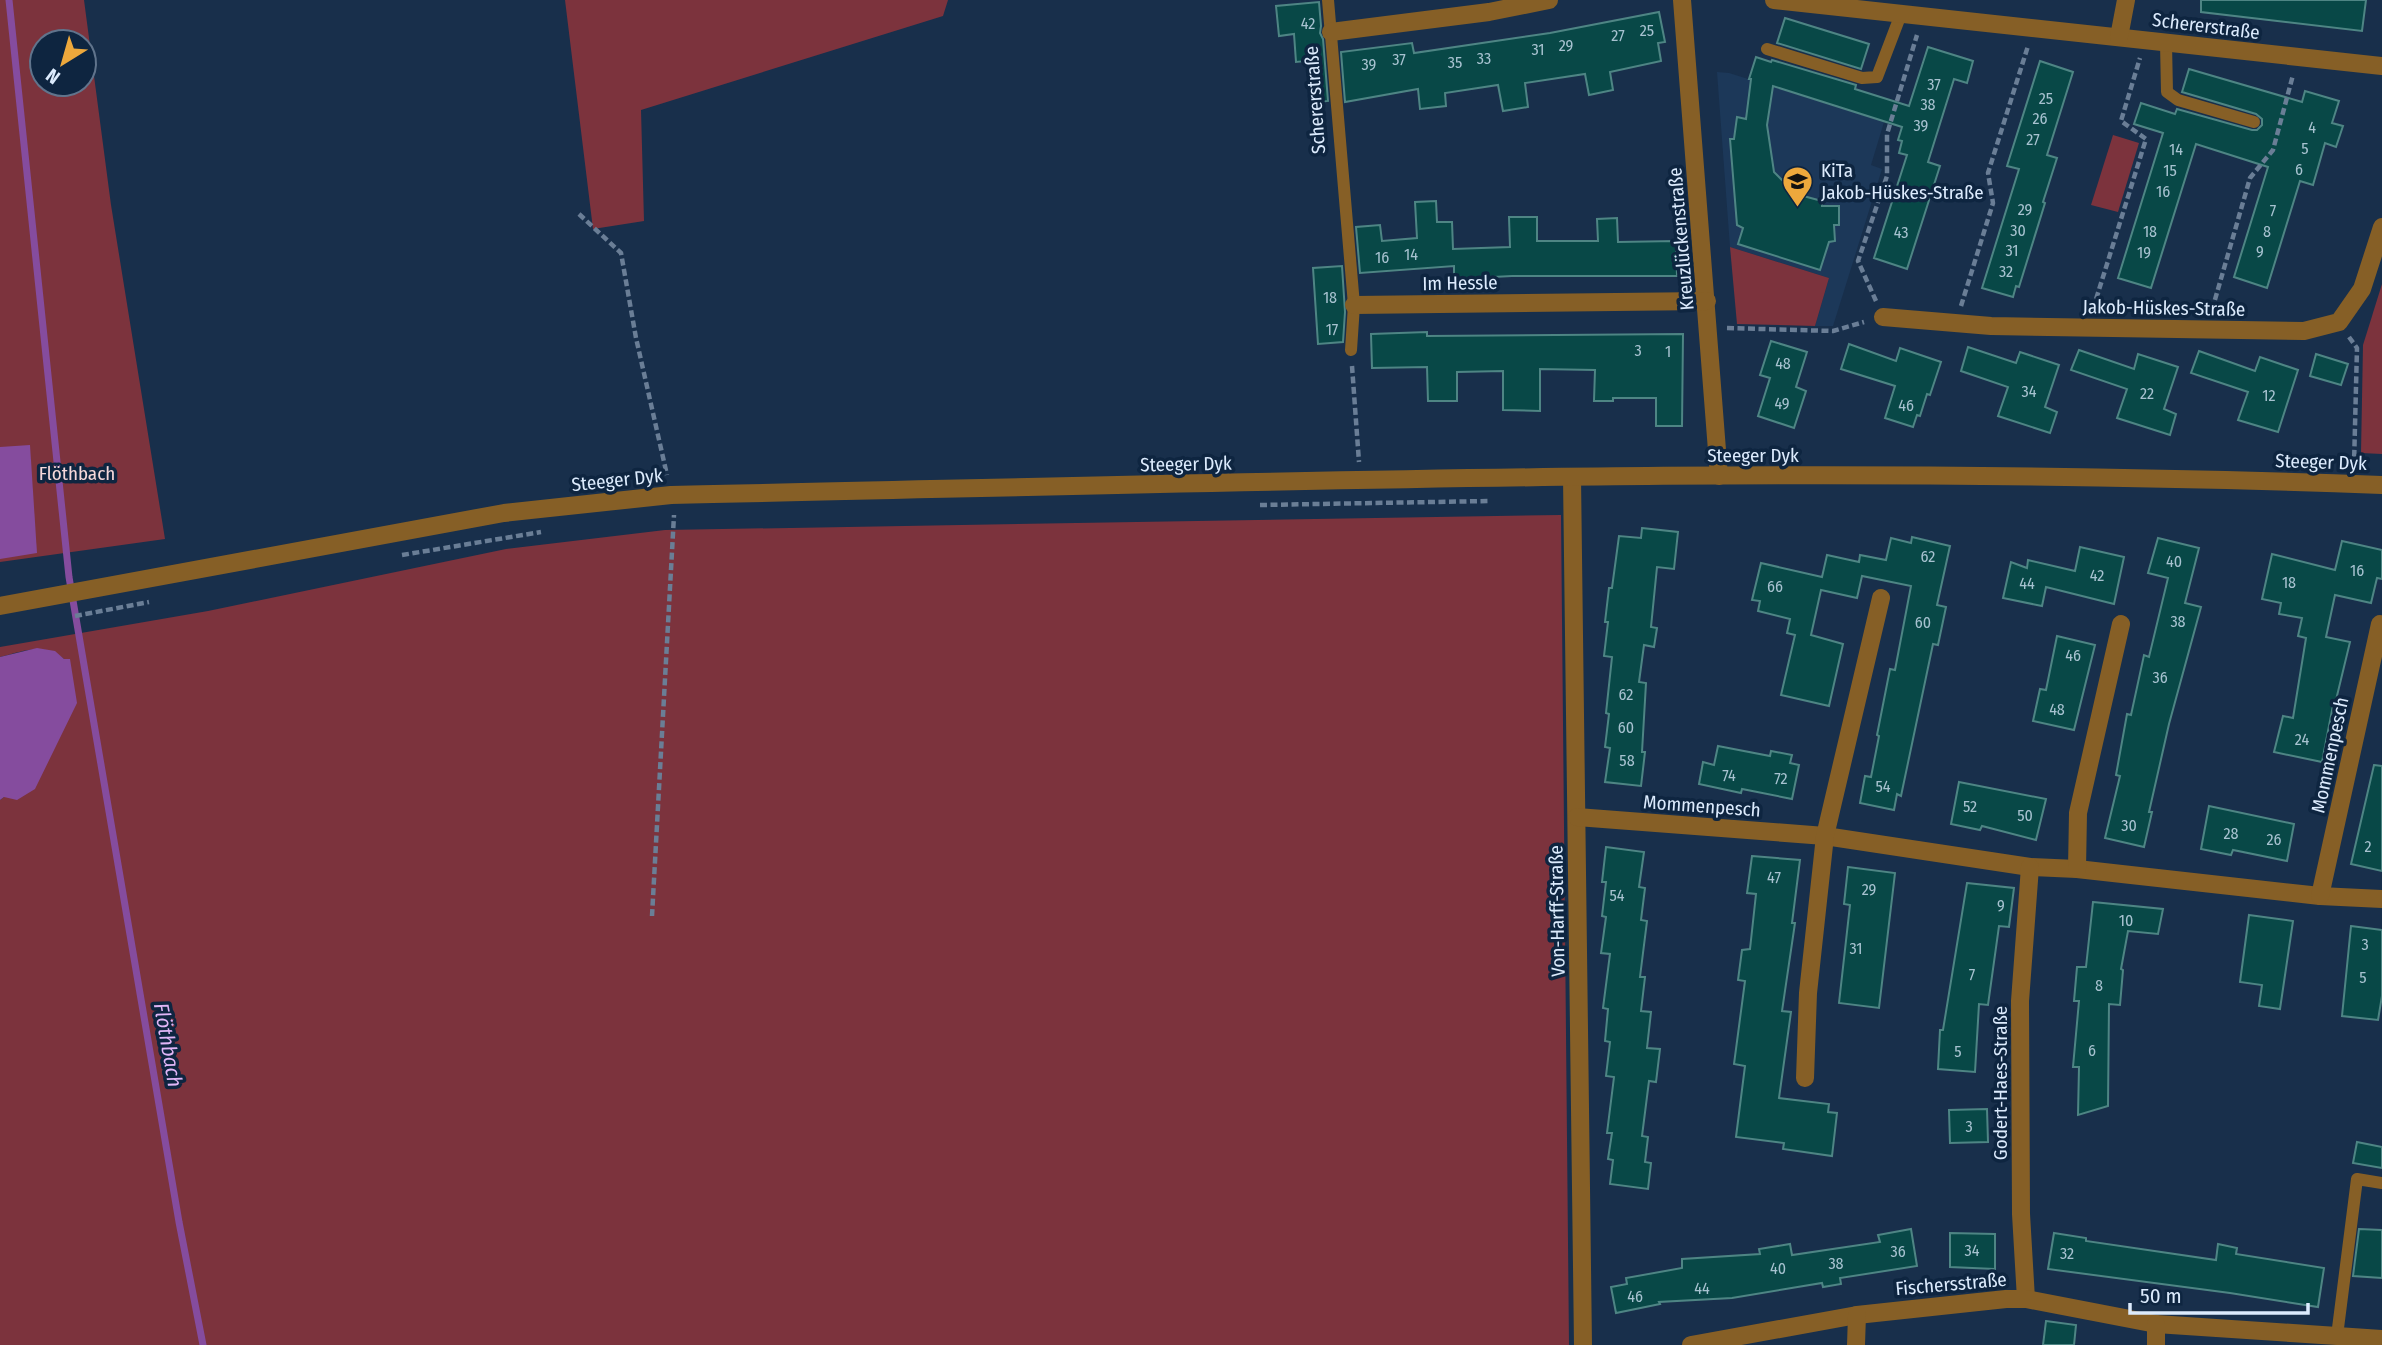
<svg xmlns="http://www.w3.org/2000/svg" width="2382" height="1345" viewBox="0 0 2382 1345" font-family="'Fira Sans Condensed',sans-serif">
<style>
.built{fill:#1c3859}
.green{fill:#7c333d;fill-rule:evenodd}
.water{fill:#854c9e}
.lines{fill:none;stroke-linecap:round;stroke-linejoin:round}
.stream{stroke:#854c9e;stroke-width:7}
.building{fill:#084847;stroke:#4e8584;stroke-width:2}
.path{stroke:#6a7e96;stroke-width:4.5;stroke-dasharray:7 3.5;stroke-linecap:butt}
.service{stroke:#865f26;stroke-width:12}
.minor{stroke:#865f26;stroke-width:18}
.tertiary{stroke:#865f26;stroke-width:18}
.labels{text-anchor:middle;dominant-baseline:central;stroke-width:7;stroke-linejoin:round;paint-order:stroke}
.number-label{font-size:16px;fill:#a7c2d0}
.street-label{font-size:19px;fill:#dcebfd;stroke:#0e2540}
.poi-label{font-size:19px;fill:#dcebfd;stroke:#0e2540;text-anchor:start}
.park-label{font-size:19px;fill:#f6d8da;stroke:#0e2540}
.water-label{font-size:21px;font-style:italic;fill:#e0b5f6;stroke:#0e2540}
</style>
<rect width="100%" height="100%" fill="#182f4b"/>
<path class="built" d="M 1717,72 L 1729,73 L 1884,122 L 1871,165 L 1882,169 L 1833,326 L 1815,326 L 1829,278 L 1730,247 Z"/>
<g class="green">
<path d="M 0,0 L 84,0 L 111,205 L 165,539 L 0,562 ZM 42,42 L 84,42 L 84,84 L 42,84 Z"/>
<path d="M 565,0 L 948,0 L 943,16 L 641,110 L 644,221 L 593,229 Z"/>
<path d="M 2113,135 L 2139,143 L 2118,212 L 2091,205 Z"/>
<path d="M 1730,247 L 1829,278 L 1815,326 L 1737,324 Z"/>
<path d="M 2382,284 L 2382,454 L 2361,453 L 2363,345 Z"/>
<path d="M 1561,515 L 1569,1345 L 0,1345 L 0,800 L 4,797 L 64,659 C 44,642 23,651 0,657 L 0,647 L 208,611 L 506,549 L 665,530 Z"/>
</g>
<g class="water">
<path d="M 30,445 L 37,553 L 0,559 L 0,447 Z"/>
<path d="M 37,648 L 55,651 L 64,659 L 70,659 L 77,703 L 35,789 L 17,800 L 4,797 L 0,800 L 0,657 Z"/>
</g>
<g class="lines">
<path class="stream" d="M 9,0 L 69,577 L 179,1222 L 203,1345"/>
</g>
<g class="building">
<path d="M 2201,0 L 2366,0 L 2362,31 L 2201,12 Z"/>
<path d="M 1319,2 L 1321,26 L 1320,33 L 1323,39 L 1328,101 L 1320,102 L 1316,60 L 1296,62 L 1294,34 L 1279,36 L 1276,6 Z"/>
<path d="M 1659,12 L 1665,42 L 1658,43 L 1661,61 L 1610,72 L 1613,90 L 1589,95 L 1585,74 L 1525,83 L 1528,107 L 1503,111 L 1498,85 L 1445,93 L 1446,106 L 1420,109 L 1418,89 L 1345,102 L 1341,52 L 1412,43 L 1414,53 L 1550,33 Z"/>
<path d="M 1785,18 L 1869,44 L 1861,69 L 1777,43 Z"/>
<path d="M 1928,47 L 1973,61 L 1967,83 L 1954,79 L 1928,162 L 1940,166 L 1907,269 L 1874,258 L 1907,155 L 1899,153 L 1902,141 L 1898,140 L 1902,127 L 1773,86 L 1767,125 L 1774,172 L 1796,194 L 1822,201 L 1822,206 L 1839,206 L 1839,225 L 1834,225 L 1835,241 L 1829,242 L 1820,270 L 1738,244 L 1743,228 L 1737,225 L 1730,139 L 1734,139 L 1737,117 L 1746,119 L 1751,79 L 1749,79 L 1756,57 L 1771,62 L 1772,60 L 1856,85 L 1855,89 L 1909,106 Z"/>
<path d="M 2040,61 L 2073,72 L 2047,155 L 2057,158 L 2043,202 L 2045,203 L 2019,287 L 2016,286 L 2013,297 L 1982,288 L 2019,169 L 2007,166 Z"/>
<path d="M 2189,69 L 2302,102 L 2305,91 L 2339,101 L 2332,123 L 2343,126 L 2336,147 L 2325,143 L 2313,185 L 2300,181 L 2267,288 L 2234,277 L 2268,167 L 2196,144 L 2151,288 L 2118,278 L 2163,133 L 2134,124 L 2141,103 L 2175,114 L 2177,109 L 2252,130 L 2257,130 L 2262,125 L 2262,119 L 2256,114 L 2182,92 Z"/>
<path d="M 1436,201 L 1437,222 L 1452,222 L 1453,249 L 1510,247 L 1509,217 L 1537,217 L 1537,241 L 1598,241 L 1597,219 L 1617,218 L 1618,242 L 1676,241 L 1677,276 L 1512,276 L 1454,279 L 1454,266 L 1360,273 L 1356,227 L 1380,225 L 1382,241 L 1417,238 L 1415,202 Z"/>
<path d="M 1342,266 L 1345,312 L 1343,342 L 1318,344 L 1313,268 Z"/>
<path d="M 1427,332 L 1427,336 L 1683,334 L 1682,426 L 1656,426 L 1656,398 L 1613,398 L 1613,401 L 1594,401 L 1595,370 L 1540,369 L 1540,411 L 1503,410 L 1503,371 L 1457,372 L 1457,401 L 1428,401 L 1427,367 L 1372,368 L 1371,334 Z"/>
<path d="M 1771,341 L 1807,352 L 1796,387 L 1806,391 L 1794,428 L 1758,416 L 1770,378 L 1760,375 Z"/>
<path d="M 1849,344 L 1896,361 L 1900,348 L 1941,362 L 1930,395 L 1927,394 L 1920,416 L 1917,415 L 1913,427 L 1885,418 L 1895,386 L 1841,369 Z"/>
<path d="M 1968,347 L 2016,363 L 2020,352 L 2059,365 L 2045,407 L 2057,412 L 2050,433 L 1998,416 L 2008,387 L 1961,371 Z"/>
<path d="M 2079,350 L 2134,369 L 2138,354 L 2178,367 L 2164,409 L 2176,414 L 2170,435 L 2117,418 L 2127,389 L 2071,370 Z"/>
<path d="M 2199,351 L 2255,371 L 2260,357 L 2298,370 L 2278,432 L 2238,420 L 2248,392 L 2191,373 Z"/>
<path d="M 2316,354 L 2348,364 L 2341,385 L 2310,376 Z"/>
<path d="M 1642,528 L 1678,532 L 1674,569 L 1657,567 L 1651,627 L 1657,628 L 1654,647 L 1644,645 L 1639,682 L 1646,683 L 1642,752 L 1645,752 L 1641,786 L 1605,782 L 1610,748 L 1605,747 L 1609,714 L 1606,713 L 1612,657 L 1604,656 L 1608,622 L 1605,622 L 1609,588 L 1612,588 L 1619,536 L 1641,538 Z"/>
<path d="M 1912,537 L 1950,546 L 1937,605 L 1946,607 L 1938,645 L 1933,644 L 1901,796 L 1897,794 L 1894,810 L 1860,803 L 1865,776 L 1871,777 L 1879,736 L 1877,735 L 1890,669 L 1895,670 L 1911,586 L 1862,576 L 1857,598 L 1821,590 L 1811,635 L 1843,644 L 1829,706 L 1781,695 L 1795,635 L 1787,633 L 1790,619 L 1758,611 L 1760,601 L 1752,600 L 1761,563 L 1822,577 L 1827,555 L 1859,562 L 1860,555 L 1886,560 L 1891,538 L 1911,543 Z"/>
<path d="M 2158,538 L 2199,548 L 2185,603 L 2201,607 L 2169,724 L 2149,812 L 2152,812 L 2144,847 L 2105,838 L 2120,776 L 2116,775 L 2127,714 L 2131,715 L 2144,655 L 2149,657 L 2168,578 L 2148,573 Z"/>
<path d="M 2342,541 L 2382,550 L 2382,579 L 2377,578 L 2371,603 L 2335,595 L 2326,637 L 2350,642 L 2336,700 L 2334,700 L 2322,762 L 2274,752 L 2283,716 L 2293,718 L 2306,638 L 2298,636 L 2302,618 L 2279,614 L 2281,603 L 2262,599 L 2272,554 L 2335,570 Z"/>
<path d="M 2080,547 L 2124,557 L 2114,604 L 2046,587 L 2042,606 L 2003,598 L 2011,562 L 2027,568 L 2028,560 L 2075,571 Z"/>
<path d="M 2057,636 L 2095,645 L 2074,730 L 2033,721 L 2040,689 L 2046,690 Z"/>
<path d="M 1718,746 L 1770,756 L 1771,751 L 1792,755 L 1790,763 L 1799,765 L 1792,799 L 1742,789 L 1741,793 L 1699,784 L 1703,762 L 1714,765 Z"/>
<path d="M 2374,765 L 2382,766 L 2382,871 L 2351,864 Z"/>
<path d="M 1959,782 L 2046,799 L 2036,840 L 1982,826 L 1980,830 L 1951,824 Z"/>
<path d="M 2209,806 L 2294,824 L 2287,861 L 2233,850 L 2231,855 L 2201,849 Z"/>
<path d="M 1606,847 L 1644,852 L 1639,887 L 1645,888 L 1641,920 L 1647,921 L 1640,977 L 1645,977 L 1641,1011 L 1651,1012 L 1647,1048 L 1660,1049 L 1656,1082 L 1649,1081 L 1642,1136 L 1648,1137 L 1645,1162 L 1651,1163 L 1648,1189 L 1610,1184 L 1613,1160 L 1608,1159 L 1612,1133 L 1607,1133 L 1614,1077 L 1606,1076 L 1610,1042 L 1605,1041 L 1608,1009 L 1603,1008 L 1610,954 L 1601,953 L 1606,917 L 1602,916 L 1606,882 L 1602,882 Z"/>
<path d="M 1752,856 L 1800,860 L 1792,923 L 1795,923 L 1782,1011 L 1791,1012 L 1779,1098 L 1829,1104 L 1828,1112 L 1837,1113 L 1832,1156 L 1783,1149 L 1784,1143 L 1736,1137 L 1745,1066 L 1734,1064 L 1745,981 L 1738,980 L 1742,950 L 1750,949 L 1756,894 L 1747,893 Z"/>
<path d="M 1848,867 L 1895,873 L 1879,1008 L 1839,1003 L 1850,905 L 1844,904 Z"/>
<path d="M 1967,883 L 2014,888 L 2009,927 L 1999,926 L 1988,1005 L 1979,1004 L 1975,1072 L 1938,1069 L 1940,1030 L 1943,1030 Z"/>
<path d="M 2093,902 L 2163,909 L 2158,934 L 2128,931 L 2121,969 L 2123,970 L 2120,1005 L 2109,1004 L 2108,1106 L 2078,1115 L 2079,1067 L 2073,1067 L 2079,1001 L 2074,1001 L 2077,967 L 2086,967 Z"/>
<path d="M 2249,915 L 2293,921 L 2280,1009 L 2259,1006 L 2262,985 L 2240,982 Z"/>
<path d="M 2351,926 L 2382,930 L 2382,996 L 2378,1020 L 2342,1016 Z"/>
<path d="M 1987,1109 L 1988,1142 L 1950,1143 L 1949,1110 Z"/>
<path d="M 2357,1142 L 2382,1147 L 2382,1168 L 2353,1163 Z"/>
<path d="M 1911,1229 L 1917,1266 L 1840,1278 L 1841,1284 L 1823,1287 L 1822,1283 L 1732,1298 L 1659,1302 L 1660,1304 L 1616,1313 L 1611,1287 L 1627,1284 L 1626,1278 L 1682,1268 L 1682,1259 L 1760,1254 L 1759,1249 L 1790,1244 L 1792,1255 L 1880,1242 L 1878,1235 Z"/>
<path d="M 2359,1229 L 2382,1230 L 2382,1278 L 2353,1276 Z"/>
<path d="M 1950,1233 L 1995,1234 L 1995,1269 L 1950,1267 Z"/>
<path d="M 2054,1233 L 2086,1238 L 2086,1241 L 2216,1260 L 2218,1244 L 2237,1248 L 2236,1254 L 2324,1268 L 2318,1307 L 2230,1293 L 2048,1269 Z"/>
<path d="M 2046,1321 L 2076,1325 L 2074,1345 L 2043,1345 Z"/>
</g>
<g class="lines">
<g class="path">
<path d="M 579,214 L 621,253 L 636,338 L 667,475"/>
<path d="M 1876,301 L 1858,261 L 1887,176 L 1887,134 L 1917,35"/>
<path d="M 1961,306 L 1993,203 L 1988,173 L 2028,46"/>
<path d="M 2093,309 L 2146,139 L 2121,121 L 2140,58"/>
<path d="M 2212,310 L 2250,178 L 2273,150 L 2293,75"/>
<path d="M 1727,328 L 1833,331 L 1864,322"/>
<path d="M 2349,337 L 2357,348 L 2354,465"/>
<path d="M 1352,366 L 1359,462"/>
<path d="M 1260,505 L 1489,501"/>
<path d="M 402,555 L 541,532"/>
<path d="M 75,616 L 149,602"/>
<path d="M 652,916 L 674,515"/>
</g>
<g class="service">
<path d="M 1328,0 L 1354,305 L 1351,350"/>
<path d="M 2166,43 L 2167,92 L 2178,100 L 2254,122"/>
<path d="M 1767,49 L 1862,78 L 1877,77 L 1901,14"/>
<path d="M 2337,1336 L 2357,1179 L 2382,1183"/>
</g>
<g class="minor">
<path d="M 1682,0 L 1719,476"/>
<path d="M 1774,0 L 2382,66"/>
<path d="M 1331,32 L 1489,12 L 1549,0"/>
<path d="M 2119,37 L 2126,0"/>
<path d="M 1354,305 L 1707,301"/>
<path d="M 1883,317 L 1991,326 L 2304,331 L 2339,322 L 2362,289 L 2382,227"/>
<path d="M 1572,477 L 1583,1345"/>
<path d="M 1577,817 L 1825,836 L 2030,867 L 2077,869 L 2320,896 L 2382,899"/>
<path d="M 2077,869 L 2078,813 L 2121,624"/>
<path d="M 2320,896 L 2380,624"/>
<path d="M 1805,1078 L 1808,993 L 1825,836 L 1881,598"/>
<path d="M 2026,1299 L 2021,1214 L 2020,1001 L 2030,867"/>
<path d="M 1691,1345 L 1857,1315 L 2006,1299 L 2026,1299 L 2156,1324 L 2382,1339"/>
<path d="M 1856,1345 L 1857,1315"/>
<path d="M 2156,1345 L 2156,1324"/>
</g>
<path class="tertiary" d="M 0,606 L 504,513 L 671,495 C 1241,483 1812,463 2382,485"/>
</g>
<defs>
<symbol id="school-pin" viewBox="-11 -11 22 30"><path d="M0 17L-7.5 6A9.5 9.5 0 1 1 7.5 6Z" fill="#eda83c" stroke="#0e2540"/><path d="M0-5L7-2L0 1L-7-2ZM-4 1L0 2.5L4 1V4Q0 6-4 4Z" fill="#111"/></symbol>
</defs>
<g fill-rule="evenodd">
<use href="#school-pin" x="1780" y="164" width="35" height="47"/>
</g>
<g class="labels">
<g class="number-label">
<text x="1308" y="23">42</text>
<text x="1647" y="30">25</text>
<text x="1618" y="35">27</text>
<text x="1566" y="45">29</text>
<text x="1538" y="49">31</text>
<text x="1484" y="58">33</text>
<text x="1399" y="59">37</text>
<text x="1455" y="62">35</text>
<text x="1369" y="64">39</text>
<text x="1934" y="84">37</text>
<text x="2046" y="98">25</text>
<text x="1928" y="104">38</text>
<text x="2040" y="118">26</text>
<text x="1921" y="125">39</text>
<text x="2312" y="127">4</text>
<text x="2033" y="139">27</text>
<text x="2305" y="148">5</text>
<text x="2176" y="149">14</text>
<text x="2299" y="169">6</text>
<text x="2170" y="170">15</text>
<text x="2163" y="191">16</text>
<text x="2025" y="209">29</text>
<text x="2273" y="210">7</text>
<text x="2018" y="230">30</text>
<text x="2150" y="231">18</text>
<text x="2267" y="231">8</text>
<text x="1901" y="232">43</text>
<text x="2012" y="250">31</text>
<text x="2260" y="251">9</text>
<text x="2144" y="252">19</text>
<text x="1411" y="254">14</text>
<text x="1382" y="257">16</text>
<text x="2006" y="271">32</text>
<text x="1330" y="297">18</text>
<text x="1332" y="329">17</text>
<text x="1638" y="350">3</text>
<text x="1668" y="351">1</text>
<text x="1783" y="363">48</text>
<text x="2029" y="391">34</text>
<text x="2147" y="393">22</text>
<text x="2269" y="395">12</text>
<text x="1782" y="403">49</text>
<text x="1906" y="405">46</text>
<text x="1928" y="556">62</text>
<text x="2174" y="561">40</text>
<text x="2357" y="570">16</text>
<text x="2097" y="575">42</text>
<text x="2289" y="582">18</text>
<text x="2027" y="583">44</text>
<text x="1775" y="586">66</text>
<text x="2178" y="621">38</text>
<text x="1923" y="622">60</text>
<text x="2073" y="655">46</text>
<text x="2160" y="677">36</text>
<text x="1626" y="694">62</text>
<text x="2057" y="709">48</text>
<text x="1626" y="727">60</text>
<text x="2302" y="739">24</text>
<text x="1627" y="760">58</text>
<text x="1729" y="775">74</text>
<text x="1781" y="778">72</text>
<text x="1883" y="786">54</text>
<text x="1970" y="806">52</text>
<text x="2025" y="815">50</text>
<text x="2129" y="825">30</text>
<text x="2231" y="833">28</text>
<text x="2274" y="839">26</text>
<text x="2368" y="846">2</text>
<text x="1774" y="877">47</text>
<text x="1869" y="889">29</text>
<text x="1617" y="895">54</text>
<text x="2001" y="905">9</text>
<text x="2126" y="920">10</text>
<text x="2365" y="944">3</text>
<text x="1856" y="948">31</text>
<text x="1972" y="974">7</text>
<text x="2363" y="977">5</text>
<text x="2099" y="985">8</text>
<text x="2092" y="1050">6</text>
<text x="1958" y="1051">5</text>
<text x="1969" y="1126">3</text>
<text x="1972" y="1250">34</text>
<text x="1898" y="1251">36</text>
<text x="2067" y="1253">32</text>
<text x="1836" y="1263">38</text>
<text x="1778" y="1268">40</text>
<text x="1702" y="1288">44</text>
<text x="1635" y="1296">46</text>
</g>
<g class="street-label">
<text transform="translate(2206 26) rotate(7)">Schererstraße</text>
<text transform="translate(1315 100) rotate(-94)">Schererstraße</text>
<text transform="translate(1681 239) rotate(-95)">Kreuzlückenstraße</text>
<text transform="translate(1460 283) rotate(-1)">Im Hessle</text>
<text transform="translate(2164 308) rotate(1)">Jakob-Hüskes-Straße</text>
<text x="1753" y="455">Steeger Dyk</text>
<text transform="translate(2321 462) rotate(2)">Steeger Dyk</text>
<text transform="translate(1186 464) rotate(-1)">Steeger Dyk</text>
<text transform="translate(617 480) rotate(-6)">Steeger Dyk</text>
<text transform="translate(2330 755) rotate(-78)">Mommenpesch</text>
<text transform="translate(1702 806) rotate(4)">Mommenpesch</text>
<text transform="translate(1557 911) rotate(-91)">Von-Harff-Straße</text>
<text transform="translate(2000 1083) rotate(-90)">Godert-Haes-Straße</text>
<text transform="translate(1951 1284) rotate(-5)">Fischersstraße</text>
</g>
<g class="poi-label">
<text x="1821" y="170">KiTa<tspan x="1821" dy="22">Jakob-Hüskes-Straße</tspan></text>
</g>
<g class="park-label">
<text x="77" y="473">Flöthbach</text>
</g>
<g class="water-label">
<text transform="translate(168 1045) rotate(80)">Flöthbach</text>
</g>
</g>
<g transform="translate(63 63) rotate(217)"><circle r="33" fill="#0e2540" stroke="#60748c" stroke-width="2"/>
<path d="M0-5L12 26L0 18L-12 26Z" fill="#eda83c"/>
<text y="-10" font-size="19" font-weight="bold" text-anchor="middle" fill="#dcebfd">N</text>
</g>
<path d="M2130 1303v10h178v-10" fill="none" stroke="#dcebfd" stroke-width="3.5"/>
<text x="2140" y="1303" font-size="21" fill="#dcebfd" stroke="#0e2540" stroke-width="5" paint-order="stroke">50 m</text>
</svg>
